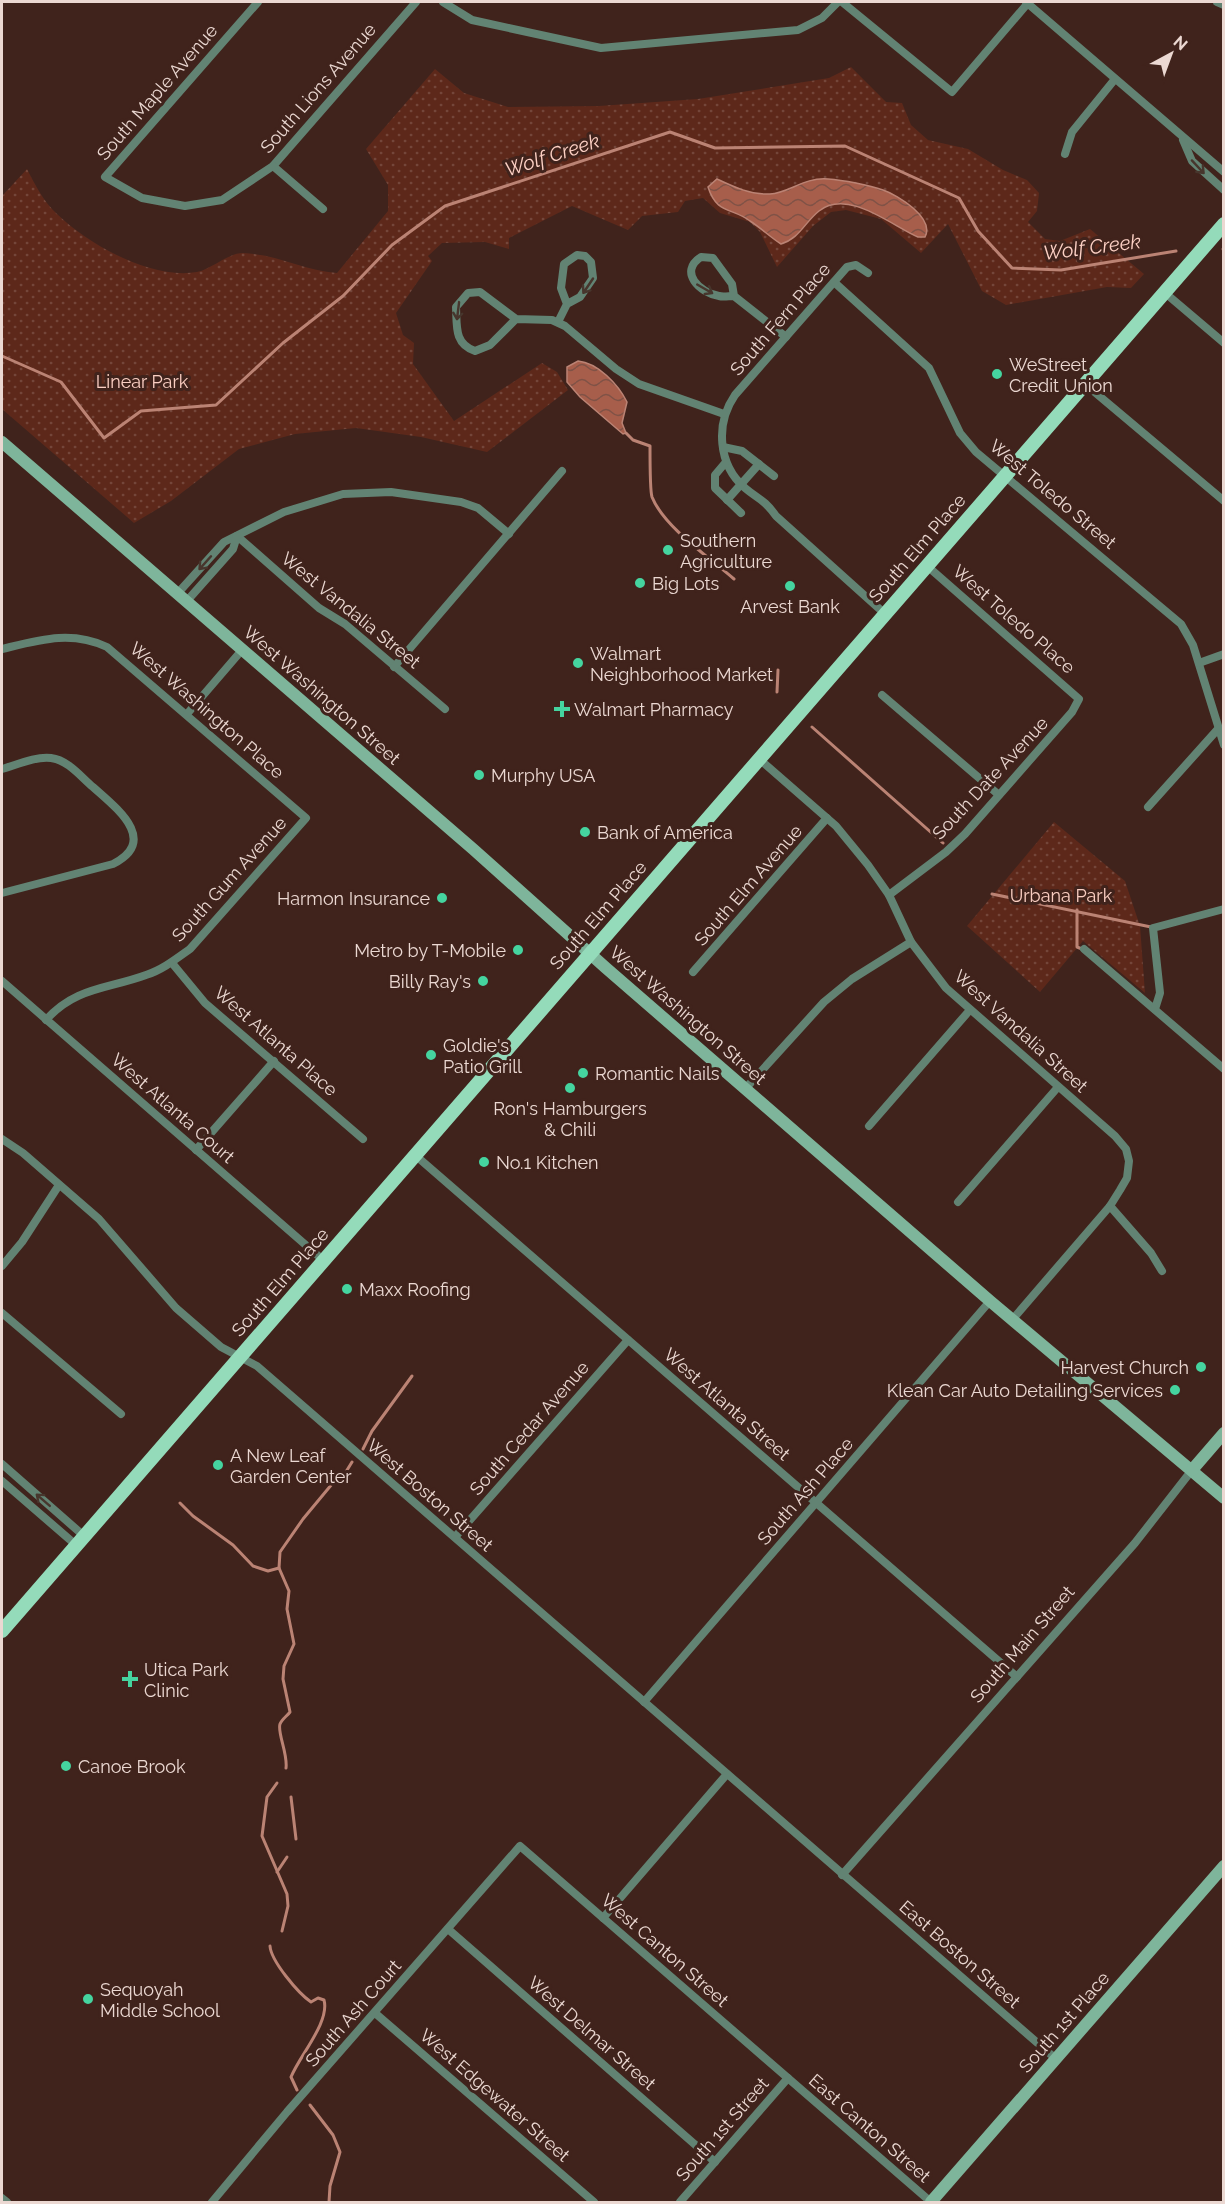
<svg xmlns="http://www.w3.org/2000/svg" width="1225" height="2204" viewBox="0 0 1225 2204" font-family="Raleway,sans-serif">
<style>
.park{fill:url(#park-dots)}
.water{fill:url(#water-waves);stroke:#bb8374;stroke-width:1.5}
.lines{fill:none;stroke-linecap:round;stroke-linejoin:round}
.stream{stroke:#bb8374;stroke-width:3}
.street{stroke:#628373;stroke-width:8}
.secondary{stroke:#7eb59b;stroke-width:12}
.primary{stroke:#94dbba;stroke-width:14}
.oneway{stroke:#47362d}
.poi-dot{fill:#45d49f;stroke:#40231c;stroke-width:2}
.labels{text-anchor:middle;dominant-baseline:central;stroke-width:6;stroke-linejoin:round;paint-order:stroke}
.street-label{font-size:18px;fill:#ebd8d2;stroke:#40231c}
.poi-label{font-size:18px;fill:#ebd8d2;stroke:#40231c;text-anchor:start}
.park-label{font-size:18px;fill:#facec2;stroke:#40231c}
.water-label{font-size:20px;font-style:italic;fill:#fdd1c5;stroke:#40231c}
</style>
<defs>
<pattern id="park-dots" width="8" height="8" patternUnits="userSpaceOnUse" patternTransform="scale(1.5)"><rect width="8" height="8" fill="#5d281a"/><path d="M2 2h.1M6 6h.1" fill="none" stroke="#74463a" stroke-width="1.8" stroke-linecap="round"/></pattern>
<pattern id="water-waves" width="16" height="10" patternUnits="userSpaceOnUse" patternTransform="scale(1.5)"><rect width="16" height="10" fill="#a75e4b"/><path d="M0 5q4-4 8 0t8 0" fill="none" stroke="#805246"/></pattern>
</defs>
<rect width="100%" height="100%" fill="#40231c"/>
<g class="park">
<path d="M 851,67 L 886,102 L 902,103 L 911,125 L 928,140 L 968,149 L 1003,170 L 1027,180 L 1039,193 L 1037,211 L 1028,222 L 1045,239 L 1060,241 L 1090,229 L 1144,274 L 1131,288 L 1107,287 L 1006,305 L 982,291 L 948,224 L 921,253 L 881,219 L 846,210 L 831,212 L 813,226 L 777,267 L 760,232 L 750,222 L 720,213 L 703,198 L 685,201 L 678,212 L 642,216 L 628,230 L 572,206 L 509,238 L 509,249 L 485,242 L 442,243 L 428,256 L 432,261 L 396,313 L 403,335 L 414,343 L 413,364 L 454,421 L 542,363 L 557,372 L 568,390 L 487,452 L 421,437 L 356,428 L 295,434 L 239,449 L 171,501 L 134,523 L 2,409 L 2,196 L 27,169 C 35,185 44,202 57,214 C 89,245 152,280 197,272 C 212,269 228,253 243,253 C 276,254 305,271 337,273 L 388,211 L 388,185 L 366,149 L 435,69 L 464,93 L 508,107 L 599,106 L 698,99 L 829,78 Z"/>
<path d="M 1054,822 L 1125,881 L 1140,926 L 1145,993 L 1083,941 L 1040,992 L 967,926 Z"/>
</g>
<g class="water">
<path d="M 717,179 C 734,187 751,195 770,194 C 789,193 804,177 828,179 C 843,180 869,185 883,190 C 898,195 935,218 925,237 L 918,237 C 892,226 848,188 819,211 C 804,223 800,238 781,244 C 770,237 761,228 750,221 C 732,207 717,215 708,187 Z"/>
<path d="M 578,361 C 598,363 618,384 627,402 L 622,423 L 626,433 L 623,434 L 580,397 L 567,382 L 567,367 Z"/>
</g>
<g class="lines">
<g class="stream">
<path d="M 1223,249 L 1224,249"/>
<path d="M 2,356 L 61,382 L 104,438 L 141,411 L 216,405 L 283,343 L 343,296 L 392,245 L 445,206 L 670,132 L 715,148 L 845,146 L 959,198 L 978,231 L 1012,268 L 1061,270 L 1176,251"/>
<path d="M 626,433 L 633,440 L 650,446 C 650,453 650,491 652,497 C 664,527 710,558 734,579"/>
<path d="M 777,692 L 778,670"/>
<path d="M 812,727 L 943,843"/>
<path d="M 992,894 L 1151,927"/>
<path d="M 1077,910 L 1077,947 L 1082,949"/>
<path d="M 363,1449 L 372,1431 L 412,1376"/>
<path d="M 180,1503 L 193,1516 L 233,1545 L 253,1566 L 268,1571 L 279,1568"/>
<path d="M 286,1768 C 288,1754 277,1732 280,1724 C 282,1719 287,1716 290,1712 L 283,1679 L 284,1666 L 294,1644 L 287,1609 L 289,1591 L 279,1568 L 280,1552 L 303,1519 L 337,1478 L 344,1475 L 352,1462"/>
<path d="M 277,1783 L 267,1797 L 262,1836 L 287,1894 L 288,1906 L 282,1931"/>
<path d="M 291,1797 L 296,1839"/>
<path d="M 277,1872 L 287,1857"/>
<path d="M 270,1946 C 271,1961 298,1993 311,2002 L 318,1998 L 324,2000 C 330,2022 300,2055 291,2077 L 297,2090"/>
<path d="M 310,2105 L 333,2135 L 340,2152 L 330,2186 L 329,2202"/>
</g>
<g class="street">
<path d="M 258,2 L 105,177 L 142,198 L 185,206 L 222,200 L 273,166 L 416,2"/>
<path d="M 443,2 L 472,20 L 601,48 L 798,30 L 822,18 L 838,2"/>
<path d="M 842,2 L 952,92 L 1028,3"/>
<path d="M 1026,2 L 1224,172"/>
<path d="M 1217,2 L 1224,5"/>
<path d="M 1183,140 L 1192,161 L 1224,190"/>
<path d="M 1065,154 L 1072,132 L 1115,79"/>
<path d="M 273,166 L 323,209"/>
<path d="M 868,273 L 856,265 L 847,267 L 735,395 C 715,424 718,465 745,488 C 759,500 763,498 776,516 L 884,613"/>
<path d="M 834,282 L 929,368 L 960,433 L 976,452 L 1181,624 L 1193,645 L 1224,745"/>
<path d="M 1164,292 L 1224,343"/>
<path d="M 734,296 L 732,284 L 713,258 L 701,257 C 678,272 700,293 719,296 C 723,297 729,296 734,296 L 786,337"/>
<path d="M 516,319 L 490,345 L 475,351 C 454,344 457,326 456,307 L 468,293 L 480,292 L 516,319 L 552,320 L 565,326 L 616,369 L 639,384 L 724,414"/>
<path d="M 558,322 L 567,304 L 580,297 L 593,278 L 591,262 L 585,256 L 577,255 L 564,264 L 561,288 L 567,304"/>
<path d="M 1085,384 L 1224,501"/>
<path d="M 723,447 L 742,451 L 774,476"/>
<path d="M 726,462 L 715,475 L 715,488 L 741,513"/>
<path d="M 727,500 L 759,464"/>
<path d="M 237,536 L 319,608 L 345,624 L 445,709"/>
<path d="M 177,594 L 224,542 L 284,512 L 343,494 L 391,492 L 461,502 L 478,508 L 509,534"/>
<path d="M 186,602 L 233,549 L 237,536"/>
<path d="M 2,649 C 39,640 71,630 107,647 L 306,818 L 190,949 C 176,959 162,970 146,975 C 108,989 75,987 46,1020"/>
<path d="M 1199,663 L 1224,654"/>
<path d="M 394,667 L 562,471"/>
<path d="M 882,695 L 999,795"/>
<path d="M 187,714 L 242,650"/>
<path d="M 758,758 L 836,826 L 868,865 L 889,895 L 911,942 L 946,988 L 1115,1136 L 1126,1149 L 1129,1161 L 1127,1178 L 1120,1190 L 1110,1206 L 1012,1320"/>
<path d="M 2,769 C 16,765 36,756 51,758 C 68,760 81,777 93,787 C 115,807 160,840 113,864 L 2,893"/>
<path d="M 1148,807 L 1218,729"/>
<path d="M 889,895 L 946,852 L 965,834 L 1072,712 L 1079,699 L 926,565"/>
<path d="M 1084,949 L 1224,1069"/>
<path d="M 172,963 L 205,1003 L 363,1139"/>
<path d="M 693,972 L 827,818"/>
<path d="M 2,981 L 323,1260"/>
<path d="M 1155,1009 L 1160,993 L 1153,928 L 1224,909"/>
<path d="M 745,1089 L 824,1002 L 852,979 L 911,942"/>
<path d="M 869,1126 L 969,1011"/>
<path d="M 2,1139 L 23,1153 L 99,1219 L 176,1308 L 221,1347 L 257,1366 L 1056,2059"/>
<path d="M 196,1150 L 274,1061"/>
<path d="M 415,1155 L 1017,1677"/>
<path d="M 958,1202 L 1058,1087"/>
<path d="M 1110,1206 L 1151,1253 L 1162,1271"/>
<path d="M 2,1266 L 22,1242 L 59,1185"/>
<path d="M 2,1313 L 121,1414"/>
<path d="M 2,1464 L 84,1536"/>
<path d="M 2,1481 L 76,1545"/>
<path d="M 455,1537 L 628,1340"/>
<path d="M 644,1702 L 990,1301"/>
<path d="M 842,1875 L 1135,1543 L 1192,1470"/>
<path d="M 603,1918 L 727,1774"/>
<path d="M 448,1929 L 715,2162"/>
<path d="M 375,2013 L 594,2202"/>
<path d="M 2,2198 L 7,2202"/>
<path d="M 212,2202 L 287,2112 L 520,1846 L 931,2202"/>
<path d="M 680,2202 L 788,2078"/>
</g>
<g class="secondary">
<path d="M 2,442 L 473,849 L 606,968 L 990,1301 L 1224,1498"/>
<path d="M 1192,1470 L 1224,1433"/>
<path d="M 931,2202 L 1224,1866"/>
</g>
<path class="primary" d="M 2,1631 L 1224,224"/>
</g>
<defs><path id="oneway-shaft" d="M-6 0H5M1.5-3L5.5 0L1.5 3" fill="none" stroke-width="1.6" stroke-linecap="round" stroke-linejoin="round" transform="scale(1.5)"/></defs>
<g class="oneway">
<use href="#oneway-shaft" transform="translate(1198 167) rotate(47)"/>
<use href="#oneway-shaft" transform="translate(588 286) rotate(124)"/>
<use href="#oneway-shaft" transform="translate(705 289) rotate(30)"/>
<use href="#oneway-shaft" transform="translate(458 311) rotate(97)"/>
<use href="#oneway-shaft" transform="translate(205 563) rotate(132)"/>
<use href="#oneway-shaft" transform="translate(43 1500) rotate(-139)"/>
</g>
<g class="poi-dot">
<circle cx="997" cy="374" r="6"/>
<circle cx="668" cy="550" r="6"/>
<circle cx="640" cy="583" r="6"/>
<circle cx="790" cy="586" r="6"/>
<circle cx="578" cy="663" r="6"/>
<path d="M559 700h6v6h6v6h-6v6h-6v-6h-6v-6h6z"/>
<circle cx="479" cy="775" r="6"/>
<circle cx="585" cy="832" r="6"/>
<circle cx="442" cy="898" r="6"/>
<circle cx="518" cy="950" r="6"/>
<circle cx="483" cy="981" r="6"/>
<circle cx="431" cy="1055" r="6"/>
<circle cx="583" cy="1073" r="6"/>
<circle cx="570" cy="1088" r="6"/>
<circle cx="484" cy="1162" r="6"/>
<circle cx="347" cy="1289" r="6"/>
<circle cx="1201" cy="1367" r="6"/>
<circle cx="1175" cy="1390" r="6"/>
<circle cx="218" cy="1465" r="6"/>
<path d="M127 1670h6v6h6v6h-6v6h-6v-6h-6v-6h6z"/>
<circle cx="66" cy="1766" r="6"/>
<circle cx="88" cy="1999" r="6"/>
</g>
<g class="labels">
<g class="street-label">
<text transform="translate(318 88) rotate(-49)">South Lions Avenue</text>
<text transform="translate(157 92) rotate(-49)">South Maple Avenue</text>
<text transform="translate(780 319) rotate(-49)">South Fern Place</text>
<text transform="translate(1053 494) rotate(40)">West Toledo Street</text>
<text transform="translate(917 548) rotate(-49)">South Elm Place</text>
<text transform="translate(351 610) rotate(39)">West Vandalia Street</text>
<text transform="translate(1014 619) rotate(41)">West Toledo Place</text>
<text transform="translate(322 695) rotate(41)">West Washington Street</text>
<text transform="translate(207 710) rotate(41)">West Washington Place</text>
<text transform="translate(990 778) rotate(-47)">South Date Avenue</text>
<text transform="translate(229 879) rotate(-48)">South Gum Avenue</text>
<text transform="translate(748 885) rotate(-49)">South Elm Avenue</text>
<text transform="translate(598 915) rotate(-49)">South Elm Place</text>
<text transform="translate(688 1015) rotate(41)">West Washington Street</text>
<text transform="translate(1021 1031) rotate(42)">West Vandalia Street</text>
<text transform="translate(276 1041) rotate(41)">West Atlanta Place</text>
<text transform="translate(173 1108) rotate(41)">West Atlanta Court</text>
<text transform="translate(280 1282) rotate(-49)">South Elm Place</text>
<text transform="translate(727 1404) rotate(41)">West Atlanta Street</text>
<text transform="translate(529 1428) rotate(-49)">South Cedar Avenue</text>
<text transform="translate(805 1491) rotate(-49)">South Ash Place</text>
<text transform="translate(430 1495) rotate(41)">West Boston Street</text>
<text transform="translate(1022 1644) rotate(-49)">South Main Street</text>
<text transform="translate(665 1950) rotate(41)">West Canton Street</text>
<text transform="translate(960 1954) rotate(41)">East Boston Street</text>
<text transform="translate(353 2013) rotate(-49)">South Ash Court</text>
<text transform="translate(1064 2022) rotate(-49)">South 1st Place</text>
<text transform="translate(592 2033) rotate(41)">West Delmar Street</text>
<text transform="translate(495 2095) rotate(41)">West Edgewater Street</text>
<text transform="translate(870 2128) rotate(41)">East Canton Street</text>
<text transform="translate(722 2129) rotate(-49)">South 1st Street</text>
</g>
<g class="poi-label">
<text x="1009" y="364">WeStreet<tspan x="1009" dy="21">Credit Union</tspan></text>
<text x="680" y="540">Southern<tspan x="680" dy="21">Agriculture</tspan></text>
<text x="652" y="583">Big Lots</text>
<text x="790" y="606" text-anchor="middle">Arvest Bank</text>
<text x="590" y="653">Walmart<tspan x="590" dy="21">Neighborhood Market</tspan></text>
<text x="574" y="709">Walmart Pharmacy</text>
<text x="491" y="775">Murphy USA</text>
<text x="597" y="832">Bank of America</text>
<text x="430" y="898" text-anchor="end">Harmon Insurance</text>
<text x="506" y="950" text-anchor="end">Metro by T-Mobile</text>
<text x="471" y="981" text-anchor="end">Billy Ray's</text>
<text x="443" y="1045">Goldie's<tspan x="443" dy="21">Patio Grill</tspan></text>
<text x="595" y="1073">Romantic Nails</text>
<text x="570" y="1108" text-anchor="middle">Ron's Hamburgers<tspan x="570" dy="21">&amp; Chili</tspan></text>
<text x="496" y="1162">No.1 Kitchen</text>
<text x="359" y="1289">Maxx Roofing</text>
<text x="1189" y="1367" text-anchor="end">Harvest Church</text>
<text x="1163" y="1390" text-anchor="end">Klean Car Auto Detailing Services</text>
<text x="230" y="1455">A New Leaf<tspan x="230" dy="21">Garden Center</tspan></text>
<text x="144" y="1669">Utica Park<tspan x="144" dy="21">Clinic</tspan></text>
<text x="78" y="1766">Canoe Brook</text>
<text x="100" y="1989">Sequoyah<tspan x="100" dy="21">Middle School</tspan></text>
</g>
<g class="park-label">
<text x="142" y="381">Linear Park</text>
<text x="1061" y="895">Urbana Park</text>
</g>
<g class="water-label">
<text transform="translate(552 155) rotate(-18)">Wolf Creek</text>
<text transform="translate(1092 247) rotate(-7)">Wolf Creek</text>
</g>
</g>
<rect width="1225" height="2204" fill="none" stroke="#ebd8d2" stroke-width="6"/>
<g transform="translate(1171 54) rotate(41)" stroke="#40231c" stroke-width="4.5" paint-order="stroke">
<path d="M0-4.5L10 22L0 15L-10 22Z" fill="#ebd8d2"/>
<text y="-9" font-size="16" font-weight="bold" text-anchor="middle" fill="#ebd8d2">N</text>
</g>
</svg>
